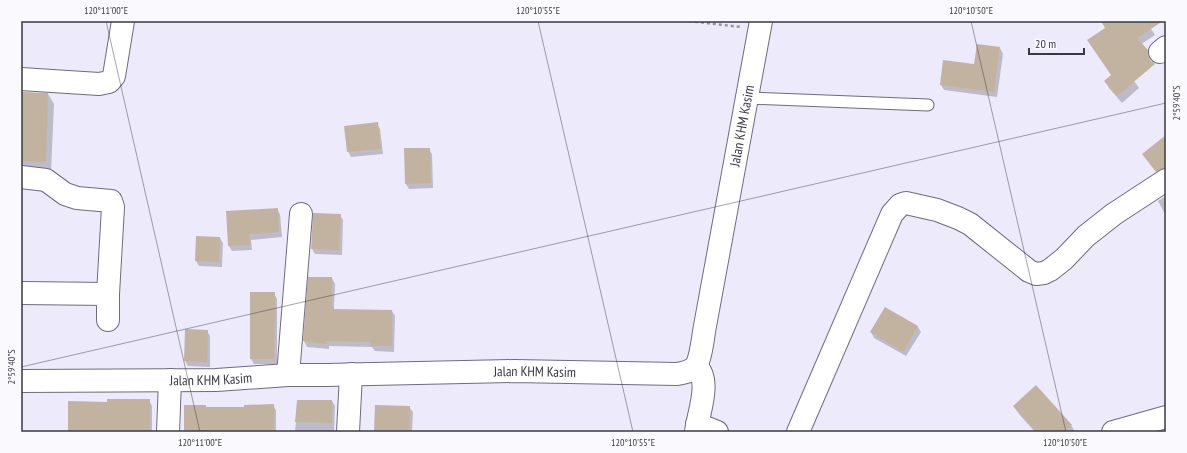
<svg xmlns="http://www.w3.org/2000/svg" width="1187" height="453" viewBox="0 0 1187 453" font-family="'PT Sans Narrow',sans-serif">
<style>
.shadow{fill:#0003}
.building{fill:#c2b3a0}
.lines{fill:none;stroke-linecap:round;stroke-linejoin:round}
.service-casing{stroke:#6f6b7f;stroke-width:13}
.minor-casing{stroke:#6f6b7f;stroke-width:24}
.path{stroke:#9593a0;stroke-width:2.5;stroke-dasharray:3 3;stroke-linecap:butt}
.service{stroke:#fff;stroke-width:11}
.minor{stroke:#fff;stroke-width:22}
.ticks{fill:none;stroke:#3a3841;stroke-width:1;stroke-opacity:0.45}
.labels{text-anchor:middle;dominant-baseline:central;stroke-width:3.5;stroke-linejoin:round;paint-order:stroke}
.street-label{font-size:14px;fill:#3a3841;stroke:#faf9fe}
.neatline{fill:none;stroke:#3a3841;stroke-width:1.5}
.ticks-label{font-size:10px;text-anchor:middle;fill:#3a3841}
</style>
<rect width="100%" height="100%" fill="#edeafc"/>
<g class="shadow">
<path d="M 1102,21 L 1146,21 L 1155,35 L 1140,45 L 1121,63 L 1139,88 L 1122,103 L 1109,88 L 1105,81 L 1112,76 L 1106,28 Z"/>
<path d="M 1000,48 L 1003,54 L 997,97 L 944,90 L 941,85 L 975,65 Z"/>
<path d="M 21,92 L 48,94 L 54,104 L 51,172 L 21,171 Z"/>
<path d="M 377,124 L 380,129 L 383,154 L 351,157 L 348,151 Z"/>
<path d="M 429,149 L 432,154 L 433,188 L 409,189 L 406,184 Z"/>
<path d="M 1166,196 L 1166,216 L 1158,201 Z"/>
<path d="M 277,209 L 280,214 L 282,237 L 251,240 L 252,250 L 232,251 L 229,246 L 227,212 Z"/>
<path d="M 340,215 L 343,220 L 342,255 L 315,254 L 312,249 Z"/>
<path d="M 197,237 L 220,238 L 223,243 L 222,267 L 199,266 L 196,261 Z"/>
<path d="M 309,278 L 332,278 L 335,284 L 334,310 L 392,311 L 395,316 L 394,352 L 375,351 L 372,347 L 329,346 L 329,349 L 307,347 L 304,341 Z"/>
<path d="M 274,293 L 277,299 L 277,364 L 254,364 L 251,359 Z"/>
<path d="M 918,327 L 921,332 L 906,356 L 874,338 L 871,332 Z"/>
<path d="M 207,331 L 210,336 L 210,367 L 188,366 L 185,361 Z"/>
<path d="M 149,400 L 152,406 L 152,432 L 69,432 L 108,403 Z"/>
<path d="M 298,401 L 332,401 L 335,406 L 334,432 L 295,432 Z"/>
<path d="M 273,405 L 276,410 L 276,432 L 185,432 L 207,408 L 245,408 Z"/>
<path d="M 376,406 L 409,407 L 413,412 L 412,432 L 375,432 Z"/>
<path d="M 1014,407 L 1071,425 L 1075,432 L 1035,432 L 1019,414 Z"/>
</g>
<g class="building">
<path d="M 1101,21 L 1163,21 L 1137,38 L 1148,50 L 1148,54 L 1150,60 L 1155,64 L 1117,96 L 1104,81 L 1111,75 L 1087,40 L 1105,28 Z"/>
<path d="M 977,44 L 1000,47 L 994,92 L 940,85 L 943,60 L 974,64 Z"/>
<path d="M 21,92 L 48,93 L 46,162 L 21,161 Z"/>
<path d="M 378,122 L 381,149 L 347,152 L 344,126 Z"/>
<path d="M 1166,135 L 1166,168 L 1156,172 L 1142,154 Z"/>
<path d="M 404,148 L 430,148 L 431,183 L 405,184 Z"/>
<path d="M 278,208 L 279,232 L 249,234 L 250,245 L 228,246 L 226,211 Z"/>
<path d="M 313,213 L 341,214 L 339,250 L 311,249 Z"/>
<path d="M 196,236 L 220,237 L 219,262 L 195,261 Z"/>
<path d="M 308,277 L 332,277 L 332,309 L 392,310 L 392,346 L 371,346 L 371,342 L 326,341 L 326,344 L 303,341 Z"/>
<path d="M 250,292 L 275,292 L 274,359 L 250,359 Z"/>
<path d="M 885,307 L 918,326 L 903,352 L 870,332 Z"/>
<path d="M 185,329 L 208,330 L 207,362 L 184,361 Z"/>
<path d="M 1036,385 L 1072,425 L 1063,432 L 1036,432 L 1013,406 Z"/>
<path d="M 107,399 L 150,399 L 150,432 L 68,432 L 68,401 L 107,402 Z"/>
<path d="M 297,400 L 332,400 L 332,423 L 295,422 Z"/>
<path d="M 274,404 L 274,432 L 184,432 L 184,405 L 206,405 L 206,407 L 244,407 L 244,405 Z"/>
<path d="M 375,405 L 410,406 L 409,432 L 374,431 Z"/>
</g>
<g class="lines">
<defs>
<path id="service" d="M 748,98 L 928,105"/>
<g id="minor">
<path d="M 1160,52 L 1166,47"/>
<path d="M 21,79 L 99,84 L 109,82 L 114,76 L 123,21"/>
<path d="M 21,177 L 46,180 L 65,194 L 77,198 L 111,201 L 113,207 L 108,294"/>
<path d="M 21,293 L 108,294 L 108,320"/>
<path d="M 696,366 C 712,381 698,413 696,432"/>
<path d="M 288,375 L 301,214"/>
<path id="s1" d="M 21,381 L 216,380 L 288,375 L 326,375 L 514,371 L 677,374 C 683,373 690,372 695,367 C 701,360 703,336 705,326 L 761,21"/>
<path d="M 697,424 L 717,432"/>
<path d="M 168,432 L 170,380"/>
<path d="M 348,432 L 351,374"/>
<path d="M 798,432 L 892,214 L 900,205 L 906,203 L 937,210 L 958,218 L 970,224 L 1029,271 L 1036,274 L 1044,273 L 1050,270 L 1064,259 L 1086,236 L 1114,214 L 1166,180"/>
<path d="M 1113,432 L 1166,417"/>
</g>
</defs>
<use href="#service" class="service-casing"/>
<use href="#minor" class="minor-casing"/>
<path class="path" d="M 689,21 L 741,27"/>
<use href="#service" class="service"/>
<use href="#minor" class="minor"/>
</g>
<path class="ticks" d="M 106,21 L 200,432M 538,21 L 633,432M 971,21 L 1066,432M 21,367 L 1166,103"/>
<g class="labels">
<g class="street-label">
<text stroke="none"><textPath href="#s1" startOffset="922">Jalan KHM Kasim</textPath></text>
<text stroke="none"><textPath href="#s1" startOffset="514">Jalan KHM Kasim</textPath></text>
<text stroke="none"><textPath href="#s1" startOffset="190">Jalan KHM Kasim</textPath></text>
</g>
</g>
<rect width="1187" height="453" fill="none" stroke="#faf9fe" stroke-width="44"/>
<path d="M1029 48v6h55v-6" fill="none" stroke="#3a3841" stroke-width="2"/>
<text x="1035" y="48" font-size="12" fill="#3a3841" stroke="#faf9fe" stroke-width="3" paint-order="stroke">20 m</text>
<rect x="22" y="22" width="1143" height="409" class="neatline"/>
<g class="ticks-label">
<text x="106" y="14">120°11'00"E</text>
<text x="538" y="14">120°10'55"E</text>
<text x="971" y="14">120°10'50"E</text>
<text transform="translate(1176 103) rotate(-90)" y="4">2°59'40"S</text>
<text transform="translate(11 367) rotate(-90)" y="4">2°59'40"S</text>
<text x="200" y="446">120°11'00"E</text>
<text x="633" y="446">120°10'55"E</text>
<text x="1065" y="446">120°10'50"E</text>
</g>
</svg>
